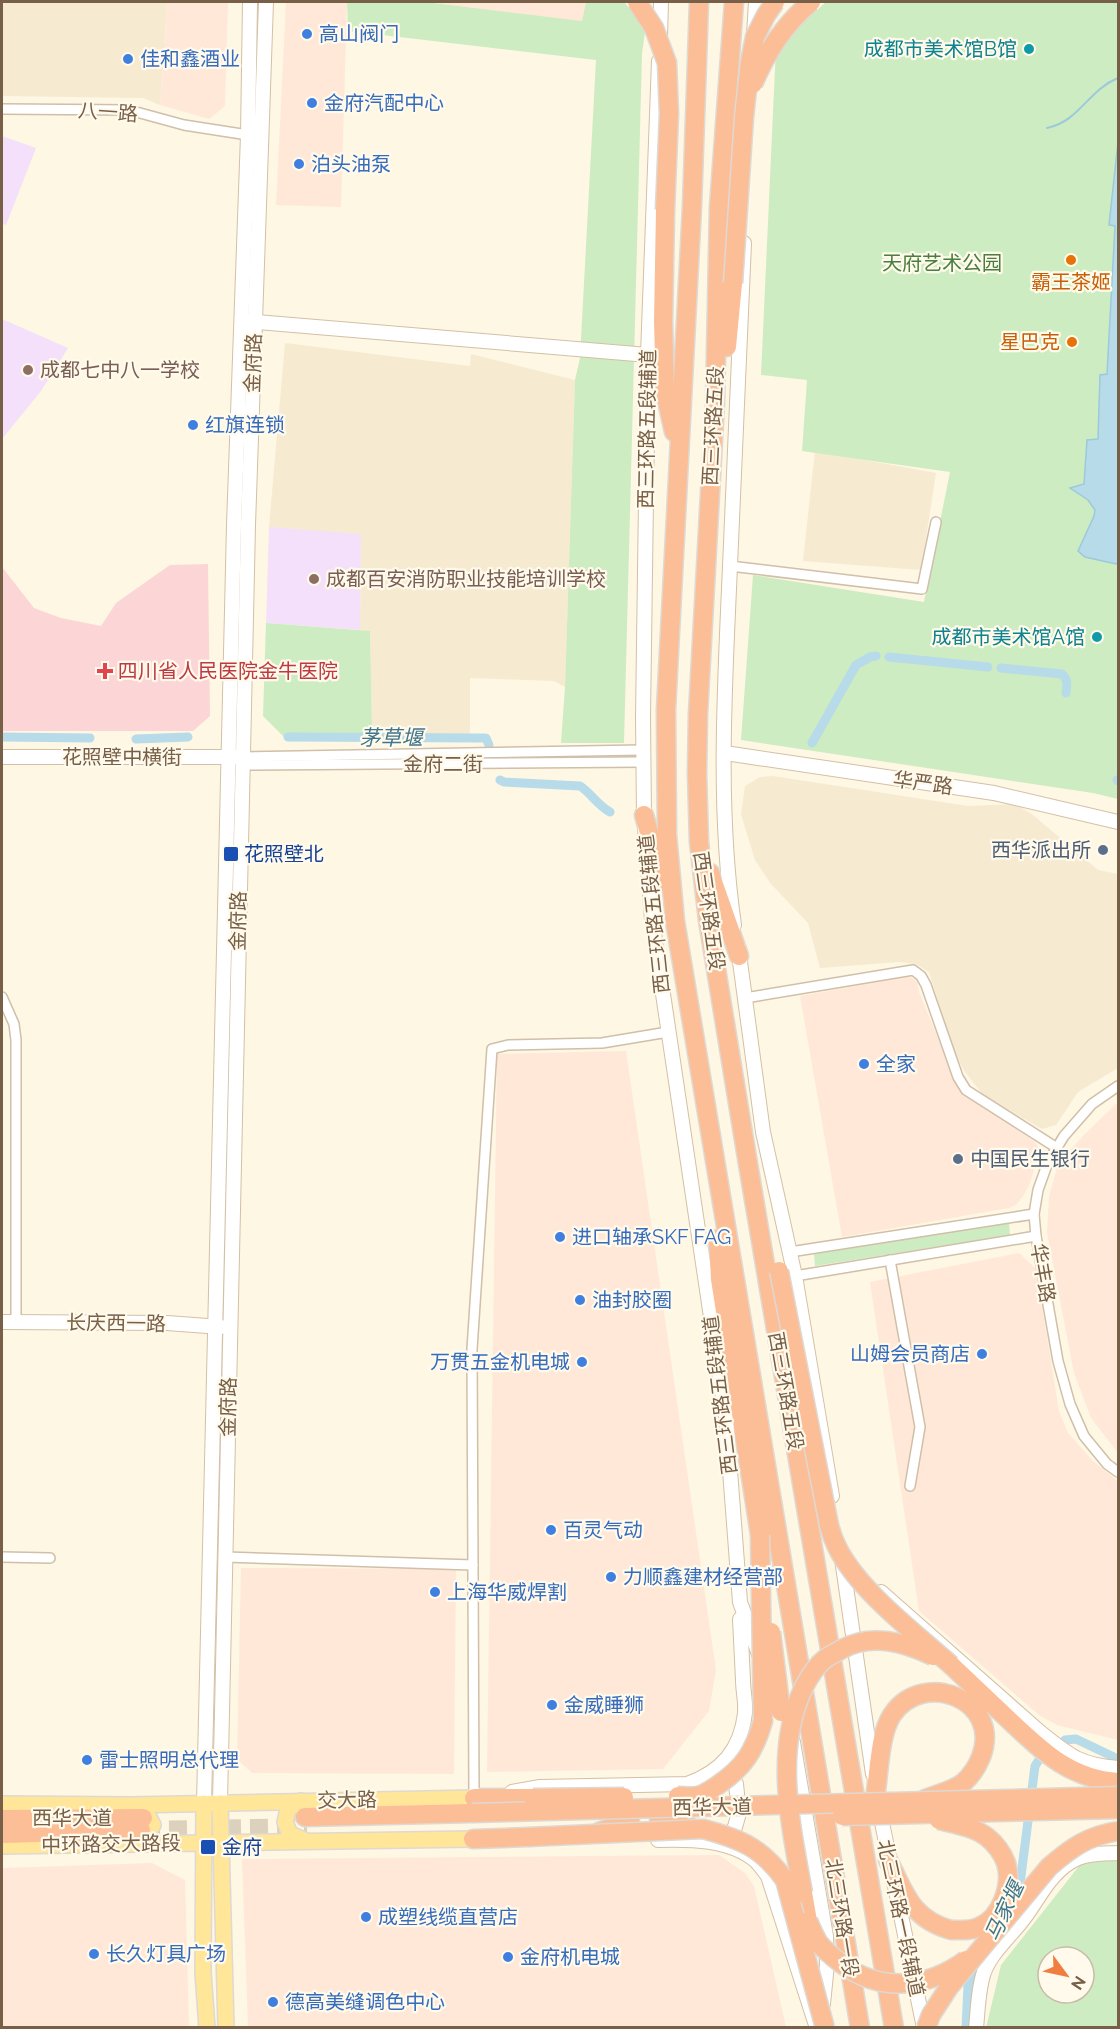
<svg xmlns="http://www.w3.org/2000/svg" width="1120" height="2029" viewBox="0 0 1120 2029" font-family="Raleway,'Noto Sans SC',sans-serif">
<style>
.residential{fill:#f6ead1}
.commercial{fill:#ffe8d7}
.education{fill:#f4e0fa}
.medical{fill:#fcd6d6}
.green{fill:#cdecc1;fill-rule:evenodd}
.water{fill:#b7dbe9;stroke:#9cc9db;stroke-width:1.5}
.lines{fill:none;stroke-linecap:round;stroke-linejoin:round}
.stream{stroke:#9cc9db;stroke-width:2}
.canal{stroke:#b7dbe9;stroke-width:9}
.highway-tunnel{stroke:#dcd1bd;stroke-width:18;stroke-dasharray:18 9;stroke-linecap:butt}
.street-casing{stroke:#d0bfa9;stroke-width:12}
.secondary-casing{stroke:#d3c0a6;stroke-width:16}
.primary-casing{stroke:#dfd9d3;stroke-width:18}
.highway-casing{stroke:#dfd9d3;stroke-width:21}
.street{stroke:#fff;stroke-width:9}
.secondary{stroke:#fff;stroke-width:14}
.primary{stroke:#ffe699;stroke-width:15}
.highway{stroke:#fcbe96;stroke-width:18}
.highway-bridge-casing{stroke:#dfd9d3;stroke-width:21;stroke-linecap:butt}
.highway-bridge{stroke:#fcbe96;stroke-width:18}
.shop-dot{fill:#3f7fe0;stroke:#fffaeb;stroke-width:2}
.culture-dot{fill:#0f9aa8;stroke:#fffaeb;stroke-width:2}
.food-dot{fill:#e8710a;stroke:#fffaeb;stroke-width:2}
.education-dot{fill:#8d6e63;stroke:#fffaeb;stroke-width:2}
.health-dot{fill:#e0444e;stroke:#fffaeb;stroke-width:2}
.service-dot{fill:#5c6f8a;stroke:#fffaeb;stroke-width:2}
.transit-dot{fill:#1a4fb4;stroke:#fffaeb;stroke-width:2}
.labels{text-anchor:middle;dominant-baseline:central;stroke-width:4.5;stroke-linejoin:round;paint-order:stroke}
.shop-label{font-size:20px;fill:#366cbe;stroke:#fffaeb;text-anchor:start}
.culture-label{font-size:20px;fill:#0d838f;stroke:#fffaeb;text-anchor:end}
.street-label{font-size:20px;fill:#785f47;stroke:#fffaeb}
.park-label{font-size:20px;fill:#497f3e;stroke:#fffaeb}
.food-label{font-size:20px;fill:#c56008;stroke:#fffaeb}
.education-label{font-size:20px;fill:#785e54;stroke:#fffaeb;text-anchor:start}
.health-label{font-size:20px;fill:#be3a42;stroke:#fffaeb;text-anchor:start}
.service-label{font-size:20px;fill:#4e5e75;stroke:#fffaeb;text-anchor:end}
.transit-label{font-size:20px;fill:#164399;stroke:#fffaeb;text-anchor:start}
.water-label{font-size:21px;font-style:italic;fill:#40768d;stroke:#fffaeb}
</style>
<rect width="100%" height="100%" fill="#fef7e4"/>
<g class="residential">
<path d="M 2,2 L 167,2 L 160,105 L 143,98 L 2,96 Z"/>
<path d="M 285,343 L 470,366 L 471,354 L 575,380 L 565,687 L 554,681 L 470,678 L 470,735 L 372,733 L 370,632 L 360,630 L 361,535 L 269,527 Z"/>
<path d="M 815,451 L 936,473 L 921,570 L 803,561 Z"/>
<path d="M 773,776 L 968,806 L 1016,804 L 1033,815 L 1098,870 L 1118,874 L 1118,1068 L 1078,1092 L 1056,1125 L 1042,1129 L 984,1096 L 965,1072 L 954,1052 L 929,972 L 916,964 L 899,962 L 820,968 L 808,923 L 771,884 L 755,860 L 741,814 L 745,786 L 760,777 Z"/>
</g>
<g class="commercial">
<path d="M 167,2 L 228,2 L 225,106 L 209,119 L 160,105 Z"/>
<path d="M 286,2 L 347,2 L 341,207 L 276,205 Z"/>
<path d="M 425,2 L 586,2 L 582,21 Z"/>
<path d="M 909,976 L 917,981 L 919,992 L 959,1090 L 1035,1142 L 1040,1150 L 1030,1183 L 1024,1195 L 1016,1205 L 1009,1208 L 842,1237 L 800,996 Z"/>
<path d="M 626,1051 L 716,1670 L 709,1711 L 663,1769 L 487,1772 L 497,1054 Z"/>
<path d="M 1118,1102 L 1118,1453 L 1091,1418 L 1074,1373 L 1047,1233 L 1049,1197 L 1058,1164 L 1083,1136 Z"/>
<path d="M 1019,1253 L 1036,1269 L 1059,1411 L 1068,1433 L 1093,1461 L 1118,1481 L 1118,1740 L 1057,1725 L 1039,1715 L 919,1611 L 870,1282 Z"/>
<path d="M 241,1568 L 456,1569 L 454,1774 L 252,1773 L 237,1759 Z"/>
<path d="M 719,1855 L 745,1873 L 754,1886 L 786,2027 L 248,2027 L 242,1859 Z"/>
<path d="M 152,1863 L 185,1880 L 189,2027 L 2,2027 L 2,1868 Z"/>
</g>
<g class="education">
<path d="M 2,136 L 36,148 L 6,225 L 2,224 Z"/>
<path d="M 2,319 L 68,348 L 41,391 L 2,439 Z"/>
<path d="M 269,527 L 361,534 L 360,630 L 266,623 Z"/>
</g>
<path class="medical" d="M 208,564 L 210,716 L 193,731 L 2,731 L 2,567 L 34,608 L 61,618 L 101,626 L 116,603 L 170,565 Z"/>
<g class="green">
<path d="M 347,2 L 425,2 L 582,21 L 586,2 L 624,2 L 646,26 L 642,53 L 624,743 L 561,743 L 565,687 L 575,380 L 580,358 L 596,60 L 348,31 Z"/>
<path d="M 826,2 L 1118,2 L 1118,799 L 1093,793 L 741,740 L 753,575 L 924,602 L 950,472 L 802,451 L 807,380 L 761,375 L 776,47 Z"/>
<path d="M 266,623 L 370,631 L 372,733 L 288,741 L 263,716 Z"/>
<path d="M 1009,1223 L 1010,1235 L 815,1266 L 814,1254 Z"/>
<path d="M 1118,1859 L 1118,2027 L 986,2028 L 1001,1965 L 1083,1861 ZM 1048,1957 L 1084,1957 L 1084,1993 L 1048,1993 Z"/>
</g>
<path class="water" d="M 1118,142 L 1118,563 L 1116,564 L 1085,557 L 1078,551 L 1094,516 L 1095,510 L 1088,500 L 1070,488 L 1084,484 L 1087,440 L 1098,439 L 1100,375 L 1107,374 L 1115,226 L 1109,225 Z"/>
<g class="lines">
<path class="stream" d="M 1047,128 C 1080,121 1088,90 1118,78"/>
<g class="canal">
<path d="M 889,657 L 988,667"/>
<path d="M 1001,668 L 1062,674 C 1068,679 1067,685 1066,693"/>
<path d="M 2,737 L 90,738"/>
<path d="M 288,737 L 480,738 L 486,738 L 489,745"/>
<path d="M 136,739 L 188,737"/>
<path d="M 812,743 L 856,665 L 870,657 L 876,656"/>
<path d="M 500,780 L 504,782 L 580,786 C 591,793 597,805 610,812"/>
<path d="M 1117,780 L 1118,781"/>
<path d="M 1065,1740 L 1076,1739 L 1118,1759"/>
<path d="M 1011,1902 L 1020,1884 L 1035,1766 L 1041,1757"/>
<path d="M 966,2028 L 968,1986 L 984,1955"/>
</g>
<path class="highway-tunnel" d="M 142,1830 L 307,1827"/>
<defs>
<g id="street">
<path d="M 2,109 L 129,110 L 184,125 L 248,135"/>
<path d="M 730,566 L 922,589 L 936,522"/>
<path d="M 242,757 L 643,750"/>
<path d="M 242,765 L 643,762"/>
<path d="M 2,997 L 14,1024 L 16,1040 L 16,1322"/>
<path d="M 745,998 L 913,970 L 921,976 L 926,985 L 958,1077 L 966,1090 L 1057,1148"/>
<path d="M 1118,1086 L 1092,1104 L 1064,1136 L 1048,1162 L 1038,1190 L 1034,1214 L 1036,1236 L 1058,1361 L 1070,1404 L 1084,1436 L 1107,1464 L 1118,1472"/>
<path d="M 790,1252 L 1034,1214"/>
<path d="M 890,1260 L 920,1427 L 910,1486"/>
<path d="M 795,1276 L 1036,1236"/>
<path d="M 2,1557 L 50,1558"/>
<path d="M 225,1557 L 473,1565"/>
<path d="M 474,1798 L 472,1349 L 492,1049 L 508,1045 L 602,1043 L 668,1032"/>
</g>
<g id="secondary">
<path d="M 754,35 L 756,2"/>
<path d="M 660,38 L 661,2"/>
<path d="M 659,61 L 648,355 L 643,717 L 644,815 L 652,920 L 726,1418 L 740,1602 L 760,1657"/>
<path d="M 246,321 L 648,355"/>
<path d="M 725,753 L 994,793 L 1118,822"/>
<path d="M 2,757 L 237,757"/>
<path d="M 734,925 C 718,814 724,700 729,589 C 734,474 739,359 744,243"/>
<path d="M 738,947 L 763,1132 L 795,1276 L 832,1496"/>
<path d="M 2,1322 L 167,1323 L 221,1327"/>
<path d="M 842,1559 L 873,1774"/>
<path d="M 881,1592 L 1041,1733 C 1070,1756 1080,1765 1118,1768"/>
<path d="M 793,1742 L 826,1936 L 827,1964 L 823,2004"/>
<path d="M 512,1792 L 540,1787 L 687,1784 C 721,1772 741,1750 745,1713 C 746,1702 743,1691 743,1680 C 742,1660 741,1640 740,1619"/>
<path d="M 204,1803 L 234,525 L 248,135 L 250,2"/>
<path d="M 220,1803 L 248,525 L 266,2"/>
<path d="M 879,1808 L 924,2028"/>
<path d="M 658,1840 C 690,1839 730,1839 756,1861 C 760,1865 764,1871 768,1876 L 816,2025"/>
<path d="M 723,1844 L 735,1827 L 739,1813 L 736,1784 L 725,1769"/>
<path d="M 976,2028 C 978,2010 978,1989 984,1972 C 992,1951 1012,1935 1025,1917 C 1039,1898 1049,1876 1069,1863 C 1084,1853 1101,1854 1118,1853"/>
</g>
<g id="primary">
<path d="M 301,1801 L 288,1809 L 285,1822 L 290,1834 L 304,1840"/>
<path d="M 204,1803 L 203,1972 L 207,2028"/>
<path d="M 220,1803 L 226,2028"/>
<path d="M 2,1804 L 131,1805 L 474,1798"/>
<path d="M 136,1844 L 146,1836 L 153,1825 L 146,1812 L 139,1808"/>
<path d="M 2,1846 L 473,1839"/>
</g>
<g id="highway">
<path d="M 699,2 L 692,206 L 666,710 L 667,835 L 675,921 L 860,2028"/>
<path d="M 734,2 L 719,207 L 715,402 L 698,714 L 697,773 L 699,842 L 708,920 L 747,1158 L 894,2028"/>
<path d="M 665,210 L 663,321 L 665,392 L 674,432"/>
<path d="M 727,347 L 733,283"/>
<path d="M 644,815 L 663,882"/>
<path d="M 710,873 L 739,956"/>
<path d="M 718,1239 L 720,1279 L 760,1535"/>
<path d="M 951,1665 C 970,1683 989,1701 1008,1719 C 1042,1751 1070,1779 1118,1782"/>
<path d="M 876,1791 C 879,1769 880,1733 892,1715 C 923,1668 1003,1700 981,1757 C 977,1767 971,1776 963,1783 C 952,1791 938,1794 925,1799"/>
<path d="M 474,1798 L 533,1798"/>
<path d="M 305,1817 L 472,1813"/>
<path d="M 2,1819 L 143,1818"/>
<path d="M 659,1820 L 690,1827"/>
<path d="M 599,1832 L 630,1821"/>
<path d="M 2,1834 L 141,1830"/>
<path d="M 473,1839 L 528,1837"/>
<path d="M 888,1860 C 905,1893 911,1919 951,1930"/>
<path d="M 803,1893 L 808,1921"/>
</g>
</defs>
<use href="#street" class="street-casing"/>
<use href="#secondary" class="secondary-casing"/>
<use href="#primary" class="primary-casing"/>
<use href="#highway" class="highway-casing"/>
<use href="#street" class="street"/>
<use href="#secondary" class="secondary"/>
<use href="#primary" class="primary"/>
<use href="#highway" class="highway"/>
<defs>
<g id="highway-bridge">
<path d="M 637,2 L 654,28 L 667,63 L 669,114 L 665,210"/>
<path d="M 753,84 C 767,51 784,25 811,2"/>
<path d="M 733,283 L 744,117 L 750,62 L 755,37 L 766,15 L 775,2"/>
<path d="M 779,1271 L 829,1525 C 831,1533 834,1541 837,1547 C 858,1590 915,1633 951,1665"/>
<path d="M 771,1632 L 781,1712"/>
<path d="M 678,1796 C 684,1796 691,1797 697,1796 C 704,1795 712,1789 718,1785 C 744,1767 754,1752 763,1721 L 760,1535"/>
<path d="M 533,1798 L 624,1797"/>
<path d="M 472,1813 L 1118,1796"/>
<path d="M 842,1816 L 1118,1809"/>
<path d="M 939,1820 C 955,1824 974,1827 987,1837 C 995,1843 1003,1854 1006,1863 C 1013,1885 1001,1918 979,1927 C 970,1931 961,1930 951,1930"/>
<path d="M 528,1837 L 703,1829 C 741,1839 762,1848 785,1880 L 825,2028"/>
<path d="M 803,1893 C 791,1826 773,1751 804,1687 C 809,1677 817,1665 826,1658 C 831,1655 837,1652 842,1649 C 872,1633 904,1642 933,1656"/>
<path d="M 808,1921 C 811,1928 814,1935 818,1942 C 824,1950 834,1958 842,1964 C 881,1993 928,1988 966,1960"/>
<path d="M 926,2028 L 931,2015 L 949,1987 L 1049,1867 C 1072,1847 1088,1836 1118,1831"/>
</g>
</defs>
<use href="#highway-bridge" class="highway-bridge-casing"/>
<use href="#highway-bridge" class="highway-bridge"/>
</g>
<g class="shop-dot">
<circle cx="307" cy="34" r="6"/>
<circle cx="128" cy="59" r="6"/>
<circle cx="312" cy="103" r="6"/>
<circle cx="299" cy="164" r="6"/>
<circle cx="193" cy="425" r="6"/>
<circle cx="864" cy="1064" r="6"/>
<circle cx="560" cy="1237" r="6"/>
<circle cx="580" cy="1300" r="6"/>
<circle cx="982" cy="1354" r="6"/>
<circle cx="582" cy="1362" r="6"/>
<circle cx="551" cy="1530" r="6"/>
<circle cx="611" cy="1577" r="6"/>
<circle cx="435" cy="1592" r="6"/>
<circle cx="552" cy="1705" r="6"/>
<circle cx="87" cy="1760" r="6"/>
<circle cx="366" cy="1917" r="6"/>
<circle cx="94" cy="1954" r="6"/>
<circle cx="508" cy="1957" r="6"/>
<circle cx="273" cy="2002" r="6"/>
</g>
<g class="culture-dot">
<circle cx="1029" cy="49" r="6"/>
<circle cx="1097" cy="637" r="6"/>
</g>
<g class="food-dot">
<circle cx="1071" cy="260" r="6"/>
<circle cx="1072" cy="342" r="6"/>
</g>
<g class="education-dot">
<circle cx="28" cy="370" r="6"/>
<circle cx="314" cy="579" r="6"/>
</g>
<path class="health-dot" d="M102 662h6v6h6v6h-6v6h-6v-6h-6v-6h6z"/>
<g class="service-dot">
<circle cx="1103" cy="850" r="6"/>
<circle cx="958" cy="1159" r="6"/>
</g>
<g class="transit-dot">
<rect x="223" y="846" width="16" height="16" rx="3"/>
<rect x="200" y="1839" width="16" height="16" rx="3"/>
</g>
<g class="labels">
<g class="shop-label">
<text x="319" y="34">高山阀门</text>
<text x="140" y="59">佳和鑫酒业</text>
<text x="324" y="103">金府汽配中心</text>
<text x="311" y="164">泊头油泵</text>
<text x="205" y="425">红旗连锁</text>
<text x="876" y="1064">全家</text>
<text x="572" y="1237">进口轴承SKF FAG</text>
<text x="592" y="1300">油封胶圈</text>
<text x="970" y="1354" text-anchor="end">山姆会员商店</text>
<text x="570" y="1362" text-anchor="end">万贯五金机电城</text>
<text x="563" y="1530">百灵气动</text>
<text x="623" y="1577">力顺鑫建材经营部</text>
<text x="447" y="1592">上海华威焊割</text>
<text x="564" y="1705">金威睡狮</text>
<text x="99" y="1760">雷士照明总代理</text>
<text x="378" y="1917">成塑线缆直营店</text>
<text x="106" y="1954">长久灯具广场</text>
<text x="520" y="1957">金府机电城</text>
<text x="285" y="2002">德高美缝调色中心</text>
</g>
<g class="culture-label">
<text x="1017" y="49">成都市美术馆B馆</text>
<text x="1085" y="637">成都市美术馆A馆</text>
</g>
<g class="street-label">
<text transform="translate(108 112) rotate(4)">八一路</text>
<text transform="translate(253 363) rotate(-88)">金府路</text>
<text transform="translate(713 426) rotate(-87)">西三环路五段</text>
<text transform="translate(647 429) rotate(-89)">西三环路五段辅道</text>
<text x="122" y="757">花照壁中横街</text>
<text x="443" y="764">金府二街</text>
<text transform="translate(923 783) rotate(8)">华严路</text>
<text transform="translate(709 911) rotate(82)">西三环路五段</text>
<text transform="translate(654 914) rotate(-96)">西三环路五段辅道</text>
<text transform="translate(238 921) rotate(-89)">金府路</text>
<text transform="translate(1043 1273) rotate(80)">华丰路</text>
<text transform="translate(116 1323) rotate(1)">长庆西一路</text>
<text transform="translate(786 1391) rotate(80)">西三环路五段</text>
<text transform="translate(720 1395) rotate(-97)">西三环路五段辅道</text>
<text transform="translate(228 1407) rotate(-89)">金府路</text>
<text transform="translate(347 1800) rotate(-1)">交大路</text>
<text transform="translate(712 1807) rotate(-1)">西华大道</text>
<text x="72" y="1818">西华大道</text>
<text transform="translate(111 1844) rotate(-1)">中环路交大路段</text>
<text transform="translate(842 1918) rotate(81)">北三环路一段</text>
<text transform="translate(901 1918) rotate(78)">北三环路一段辅道</text>
</g>
<g class="park-label">
<text x="942" y="263">天府艺术公园</text>
</g>
<g class="food-label">
<text x="1071" y="282">霸王茶姬</text>
<text x="1060" y="342" text-anchor="end">星巴克</text>
</g>
<g class="education-label">
<text x="40" y="370">成都七中八一学校</text>
<text x="326" y="579">成都百安消防职业技能培训学校</text>
</g>
<g class="health-label">
<text x="118" y="671">四川省人民医院金牛医院</text>
</g>
<g class="service-label">
<text x="1091" y="850">西华派出所</text>
<text x="970" y="1159" text-anchor="start">中国民生银行</text>
</g>
<g class="transit-label">
<text x="244" y="854">花照壁北</text>
<text x="222" y="1847">金府</text>
</g>
<g class="water-label">
<text x="391" y="737">茅草堰</text>
<text transform="translate(1004 1911) rotate(-65)">马家堰</text>
</g>
</g>
<rect width="1120" height="2029" fill="none" stroke="#785f47" stroke-width="6"/>
<g transform="translate(1066 1975) rotate(123)"><circle r="28" fill="#fffaeb" stroke="#c9bca9" stroke-width="1.5"/>
<path d="M0-4.5L10 22L0 15L-10 22Z" fill="#f07e41"/>
<text y="-9" font-size="16" font-weight="bold" text-anchor="middle" fill="#785f47">N</text>
</g>
</svg>
